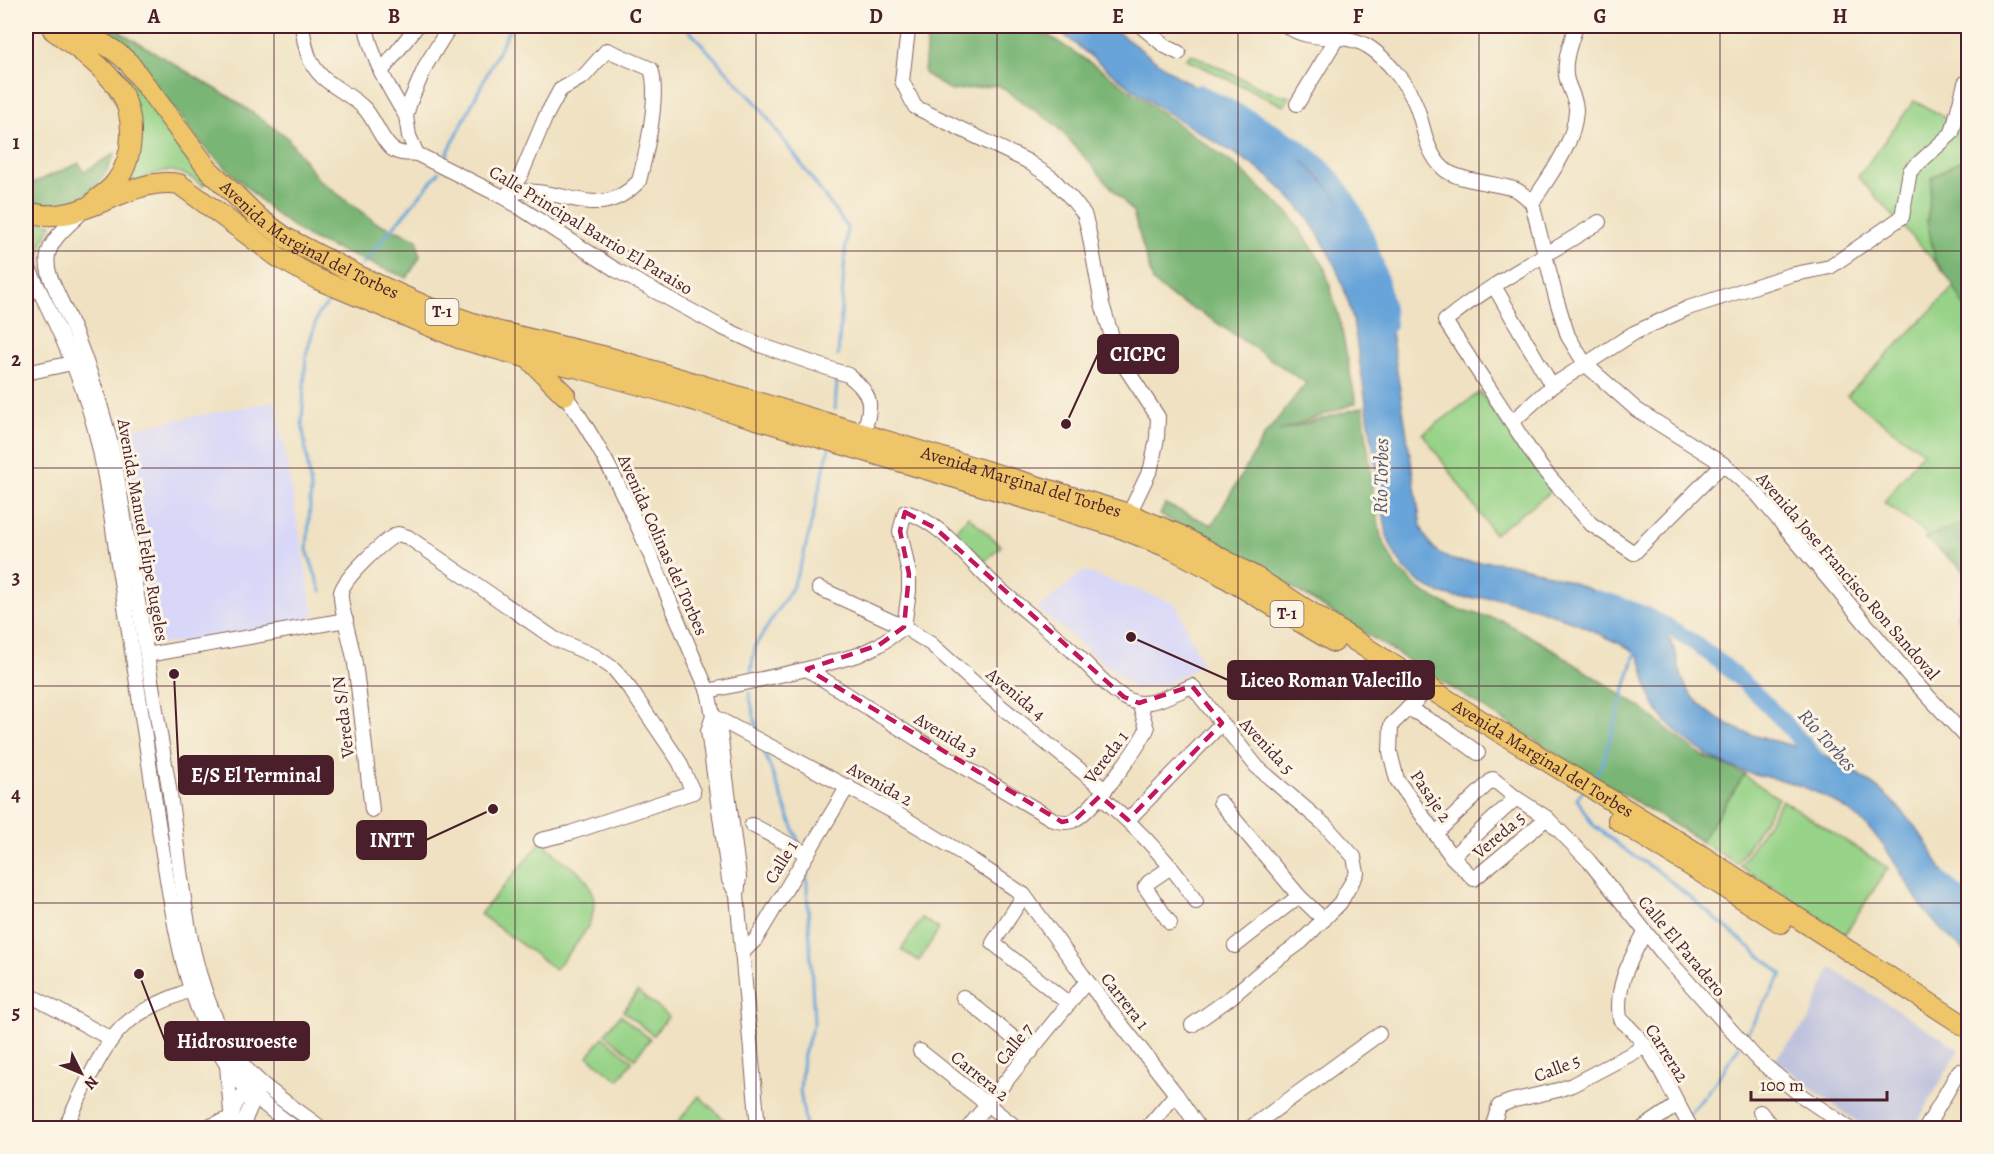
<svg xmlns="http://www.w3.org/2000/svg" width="1994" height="1154" viewBox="0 0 1994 1154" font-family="Alegreya,serif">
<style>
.built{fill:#d8d7f8}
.industrial{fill:#bfc2dd}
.green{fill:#97d388;stroke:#70795a;stroke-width:1.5}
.forest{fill:#79b574;stroke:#626a50;stroke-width:1.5}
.water{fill:#68a4d9;stroke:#596282;stroke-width:1.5}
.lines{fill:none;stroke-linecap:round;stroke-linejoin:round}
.stream{stroke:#68a4d9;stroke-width:3}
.river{stroke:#68a4d9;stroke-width:16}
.minor-casing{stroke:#846360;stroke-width:16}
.highway-casing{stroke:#846360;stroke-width:22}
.minor{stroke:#fff;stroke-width:14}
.highway{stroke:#eec569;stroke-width:20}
.marked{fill:none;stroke:#c2185b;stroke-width:4.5;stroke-dasharray:12 8;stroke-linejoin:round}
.grid{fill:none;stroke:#4a1f2b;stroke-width:1.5;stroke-opacity:0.55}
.labels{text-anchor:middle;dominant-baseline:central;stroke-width:6;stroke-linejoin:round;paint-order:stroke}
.shield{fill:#fcf5e5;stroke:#7f5f63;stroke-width:1.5}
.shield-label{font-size:16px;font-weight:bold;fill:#4a1f2b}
.street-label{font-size:18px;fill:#4a1f2b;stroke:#fcf5e5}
.water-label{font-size:20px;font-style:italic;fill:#565471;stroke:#fcf5e5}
.leader{fill:none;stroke:#4a1f2b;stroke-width:2}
.callout-dot{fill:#4a1f2b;stroke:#fcf5e5;stroke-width:2}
.callout{fill:#4a1f2b;stroke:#4a1f2b;stroke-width:2}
.callout-label{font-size:20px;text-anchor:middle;font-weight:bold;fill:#fff}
.neatline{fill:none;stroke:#4a1f2b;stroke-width:2}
.grid-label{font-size:20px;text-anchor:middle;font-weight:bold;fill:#4a1f2b}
</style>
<rect width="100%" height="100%" fill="#fcf5e5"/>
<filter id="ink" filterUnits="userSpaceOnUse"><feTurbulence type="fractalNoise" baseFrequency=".0167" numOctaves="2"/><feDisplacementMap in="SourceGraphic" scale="12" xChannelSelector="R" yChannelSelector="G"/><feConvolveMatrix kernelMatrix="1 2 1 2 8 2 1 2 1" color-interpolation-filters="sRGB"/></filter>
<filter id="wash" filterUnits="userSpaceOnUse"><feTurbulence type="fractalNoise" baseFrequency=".008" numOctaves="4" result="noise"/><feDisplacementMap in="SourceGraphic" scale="24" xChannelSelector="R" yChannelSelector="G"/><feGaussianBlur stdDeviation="1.35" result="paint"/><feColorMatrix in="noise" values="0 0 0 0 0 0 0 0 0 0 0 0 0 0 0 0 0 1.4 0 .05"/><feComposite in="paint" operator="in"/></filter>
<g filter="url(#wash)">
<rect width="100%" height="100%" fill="#efe1c1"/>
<g class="built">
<path d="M 276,401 L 314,616 L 286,629 L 150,645 L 122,460 L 113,432 Z"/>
<path d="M 1084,571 L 1176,604 L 1202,664 L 1167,684 L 1135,689 L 1038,609 Z"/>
</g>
<path class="industrial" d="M 1831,968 L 1959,1049 L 1914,1128 L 1866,1128 L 1820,1095 L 1775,1059 L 1809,1020 Z"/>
<g class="green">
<path d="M 84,40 L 119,65 L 148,102 L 181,152 L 206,182 L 203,186 C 168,160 159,172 123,188 L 139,147 Z"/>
<path d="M 1191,54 L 1267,91 L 1290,97 L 1284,106 L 1186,59 Z"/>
<path d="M 1914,101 L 1968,129 L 1968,627 L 1957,616 L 1968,565 L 1884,502 L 1923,452 L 1847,396 L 1956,285 L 1858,177 Z"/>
<path d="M 26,218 L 52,224 C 40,244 39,250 40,274 L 26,244 Z"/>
<path d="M 1480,392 L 1552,491 L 1494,534 L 1423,434 Z"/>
<path d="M 968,516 L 1001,546 L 985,561 L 954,533 Z"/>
<path d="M 1739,772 L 1778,798 L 1737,864 L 1698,840 Z"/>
<path d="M 1782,800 L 1888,868 L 1845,934 L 1740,866 Z"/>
<path d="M 542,841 C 548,847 555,854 562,860 C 569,866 579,870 584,877 C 611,911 577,943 555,969 L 480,914 Z"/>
<path d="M 922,918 L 939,929 L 919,961 L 901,950 Z"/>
<path d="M 638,992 L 669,1016 L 653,1035 L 623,1011 Z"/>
<path d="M 620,1015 L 650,1039 L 635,1058 L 605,1034 Z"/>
<path d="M 603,1037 L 633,1061 L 618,1080 L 588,1056 Z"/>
<path d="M 699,1096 L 733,1128 L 734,1128 L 673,1128 Z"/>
</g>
<g class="forest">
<path d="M 928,26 L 1034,26 L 1109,75 L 1235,165 L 1290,215 L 1324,266 L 1340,321 L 1356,403 L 1279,431 L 1363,407 L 1373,491 L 1381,537 L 1396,567 L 1424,593 L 1454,608 L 1501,620 L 1547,646 L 1640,707 L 1699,754 L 1745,774 L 1701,841 L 1554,752 L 1263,569 L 1160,515 L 1165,504 L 1212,525 L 1265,435 L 1306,383 L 1202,313 L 1175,299 L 1153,282 L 1133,212 L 1057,126 L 998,85 L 951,91 L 924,73 Z"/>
<path d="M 117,30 L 231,98 L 286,136 L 318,179 L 375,222 L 417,239 L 420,257 L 407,278 L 309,238 L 274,213 L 205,148 L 178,114 L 108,37 L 111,31 Z"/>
<path d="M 115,153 C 99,197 71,212 26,200 L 26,175 L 31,184 L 79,163 L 84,172 Z"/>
<path d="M 1963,159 L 1968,159 L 1968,305 L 1965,307 L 1952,283 L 1935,260 L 1927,221 L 1932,178 Z"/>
<path d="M 1968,521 L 1968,630 L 1962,626 L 1967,573 L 1924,538 Z"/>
</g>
<path class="water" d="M 1053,26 L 1109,26 L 1174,74 L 1267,132 L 1290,148 L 1330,188 L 1346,210 L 1372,260 L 1388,313 L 1421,526 C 1426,541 1436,553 1450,559 C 1465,565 1480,560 1495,562 C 1527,565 1573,582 1603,595 C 1626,606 1656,617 1670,640 C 1677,651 1677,662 1681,674 C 1685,691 1697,703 1710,713 C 1735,733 1763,738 1793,746 C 1815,751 1837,761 1856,773 C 1886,792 1912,819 1931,850 C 1942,870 1952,889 1968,906 L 1968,954 C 1951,939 1934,924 1921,905 C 1898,871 1885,837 1850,812 C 1830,798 1808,787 1785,781 C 1773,778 1761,776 1749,773 C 1722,765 1696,750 1675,730 C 1661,718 1651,702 1647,684 C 1644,674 1644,663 1637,654 C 1629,646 1615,642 1605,637 C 1573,620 1538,608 1503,599 C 1491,596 1479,598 1467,598 C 1428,597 1398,571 1387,535 L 1353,320 C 1338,255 1304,198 1247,161 C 1216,142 1184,124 1154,104 C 1119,80 1086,52 1053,26 Z"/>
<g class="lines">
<g class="stream">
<path d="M 685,26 L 758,105 L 847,227 L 838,356"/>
<path d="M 445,158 L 511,26"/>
<path d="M 362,265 L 439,172"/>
<path d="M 835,409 L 837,381"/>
<path d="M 321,591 L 307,550 L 311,489 L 302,421 L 306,355 L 318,314 L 334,297"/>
<path d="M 751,671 L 755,646 L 792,588 L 803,558 L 829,448"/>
<path d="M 749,693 L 757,729"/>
<path d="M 765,754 L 799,843"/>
<path d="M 1591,780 L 1603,763 L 1636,651"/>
<path d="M 1583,790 L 1577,799 L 1592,824 L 1628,852 L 1662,874 L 1782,974 L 1744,1038"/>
<path d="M 1688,1115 C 1708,1094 1724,1071 1739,1046"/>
<path d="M 806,1128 L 800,1090 L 803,1058 L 814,1022 L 806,866"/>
<path d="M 1673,1128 L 1683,1119"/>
</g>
<g class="river">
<path d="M 1199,92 C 1241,114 1287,134 1321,166 C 1360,203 1383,273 1388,325"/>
<path d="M 1596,598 C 1691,620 1761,695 1824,767"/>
<path d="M 1941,881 L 1968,903"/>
</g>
</g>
</g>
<g filter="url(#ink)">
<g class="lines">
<defs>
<g id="minor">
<path d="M 302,26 C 304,39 306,54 313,65 C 325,86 349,92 365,109 C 375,120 380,138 391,148 C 399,155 408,153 417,154"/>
<path d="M 366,26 C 372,59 388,87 406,116"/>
<path d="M 450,26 L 426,65 L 410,102 L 406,116 L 409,136 L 417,154 L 505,198 L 616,270 L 723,328 L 760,345 L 848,375 C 873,394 873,406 863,433"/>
<path d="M 907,26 L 908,30 L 902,81 L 915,107 L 1027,161 L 1052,178 L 1071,198 L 1084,214 L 1088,228 L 1102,304 L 1113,340 L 1125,367 L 1158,417 L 1157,438 L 1151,468 L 1129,514"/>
<path d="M 1141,26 L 1165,46 L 1179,53"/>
<path d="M 1287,26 C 1313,45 1343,30 1369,47 C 1386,58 1407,84 1415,103 C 1425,126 1424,151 1444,169 C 1457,181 1496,183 1514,189 C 1521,191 1527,198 1532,203"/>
<path d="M 607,50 L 651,69 C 660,96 646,154 639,181 C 604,218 578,196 537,192 C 531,192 523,190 518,192 C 513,193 509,196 505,198 L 521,175 L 546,116 L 560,90 L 584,76 Z"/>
<path d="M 381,72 L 417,26"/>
<path d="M 1297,104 L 1337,38"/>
<path d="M 1532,203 L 1556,298 L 1568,336 L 1585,364 L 1637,410 L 1723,464 L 1757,494 L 1912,679 L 1968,739"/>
<path d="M 1532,203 C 1550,175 1574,145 1576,111 C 1577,99 1567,87 1566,75 C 1564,58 1571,42 1576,26"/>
<path d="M 85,209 C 72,223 52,236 48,255 C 45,271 54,285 60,299 C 84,349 101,402 114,457 C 132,567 151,678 169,788 C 183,876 184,974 233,1051 C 253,1084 292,1105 321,1128"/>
<path d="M 1599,222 C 1548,255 1492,282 1445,321 L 1541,467 L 1591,524 L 1634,553 L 1723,464"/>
<path d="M 26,263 C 52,315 79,369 94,426 C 106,471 111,517 118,563 C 133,654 146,744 160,835 C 173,915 181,996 227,1065 C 244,1091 271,1110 295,1128"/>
<path d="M 1494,286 L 1552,386"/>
<path d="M 26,373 L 72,363"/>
<path d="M 565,395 C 629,485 663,591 708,691 L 713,716 L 720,732 L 739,877 L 737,895 L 758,1128"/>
<path d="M 1512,422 L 1552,386 L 1634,333 L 1688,308 L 1750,288 L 1790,275 L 1830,267 L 1902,217 L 1910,171 L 1952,133 L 1965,83"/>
<path d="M 819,588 L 904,627 L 931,644 L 999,705 L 1105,790"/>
<path d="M 147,655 L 346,620"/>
<path d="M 807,669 L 917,739 L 1054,820 C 1060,822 1066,823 1072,821 C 1092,813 1137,749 1147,729 L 1139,703"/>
<path d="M 708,691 L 807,669 L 858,655 L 879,645 L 904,627 L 909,591 L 909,574 L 900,531 L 905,512 C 942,522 968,561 996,586 C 1023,610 1053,632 1079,657 C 1094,671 1119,702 1140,703 C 1158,703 1177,692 1192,686 L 1257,767 L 1325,825 L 1354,857 L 1357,873 L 1340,903 L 1301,942 L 1269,965 L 1230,998 L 1192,1025"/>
<path d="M 1421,696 L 1391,725 L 1390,752 L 1397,780 L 1452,857 L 1474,879 L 1547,818"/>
<path d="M 1408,708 L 1445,729 L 1478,753"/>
<path d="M 713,716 L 896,813 L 960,852 L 1024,895 L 1087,981 L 1176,1094 L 1199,1128"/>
<path d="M 713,716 L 708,731 L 729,880 L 736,893"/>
<path d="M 1100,796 C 1136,827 1171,862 1196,902"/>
<path d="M 1220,802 L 1299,896 L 1324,920"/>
<path d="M 372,810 C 366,761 362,712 355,664 C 353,649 339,603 341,592 C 345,577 384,540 398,534 L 408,537 L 555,639 L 595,656 L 614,669 L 630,689 L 679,761 L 693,792"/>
<path d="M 1128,820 L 1222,723"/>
<path d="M 752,825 L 807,854"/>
<path d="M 1435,834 L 1493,779 L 1516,798 L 1547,818 L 1589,861 L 1664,955 L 1755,1057 L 1799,1094 L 1849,1128"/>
<path d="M 541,840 L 570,833 L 693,792"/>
<path d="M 1452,857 L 1516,798"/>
<path d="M 1024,895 L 993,943 L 1069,1004"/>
<path d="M 1170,923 L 1145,887 L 1149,882 L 1171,867"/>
<path d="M 1645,932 C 1630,961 1615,985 1620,1019 C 1655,1048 1669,1090 1691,1128"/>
<path d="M 1235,946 L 1299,896"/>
<path d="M 742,953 L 756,939 L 848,786"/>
<path d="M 26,993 L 111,1039"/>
<path d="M 963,997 L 1031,1052"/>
<path d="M 920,1051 L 1017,1128"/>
<path d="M 227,1066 L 231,1112"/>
<path d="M 1760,1112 L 1773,1128"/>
<path d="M 65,1128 C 80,1098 102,1042 128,1022 C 146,1007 169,999 190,990"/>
<path d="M 205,1128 L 231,1118"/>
<path d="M 232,1128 C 230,1107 238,1096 256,1084"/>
<path d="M 243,1128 L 246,1117 L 257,1092"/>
<path d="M 968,1128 L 1087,981"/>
<path d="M 1147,1128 L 1176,1094"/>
<path d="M 1250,1128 L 1379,1034"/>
<path d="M 1492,1128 L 1499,1106 L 1511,1101 L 1558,1090 L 1572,1085 L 1646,1046"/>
<path d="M 1643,1128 L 1677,1105"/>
<path d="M 1926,1128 L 1959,1071"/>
</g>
<g id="highway">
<path id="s1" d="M 54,26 C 82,33 108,42 129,63 L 208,169 L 260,219 L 286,238 L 359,276 L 432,309 L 496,331 L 611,358 L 1129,514 L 1179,535 L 1257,578 L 1454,704 L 1702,856 L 1968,1028"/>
<path d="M 53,30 C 75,46 104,67 119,89 C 136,115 135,157 116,182 C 111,189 103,195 96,200"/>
<path d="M 26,211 C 78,231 127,175 179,184 L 278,257 L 317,279 L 461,339 L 528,358 L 579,368 L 662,391 L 1054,507 L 1123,529 L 1172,549 L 1211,569 L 1334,642"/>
<path d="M 528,358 L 565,395"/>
<path d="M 1618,820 L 1781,923"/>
</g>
</defs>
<use href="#minor" class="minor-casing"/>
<use href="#highway" class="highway-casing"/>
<use href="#minor" class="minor"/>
<use href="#highway" class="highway"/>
</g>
</g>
<path class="marked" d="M 905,512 L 935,528 L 1124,697 L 1139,703 L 1192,686 L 1222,723 L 1128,820 L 1100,796 L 1076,819 L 1062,822 L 807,669 L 879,645 L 904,627 L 909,574 L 900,531 Z"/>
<path class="grid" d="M 274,26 L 274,1128M 515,26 L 515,1128M 756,26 L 756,1128M 997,26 L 997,1128M 1238,26 L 1238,1128M 1479,26 L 1479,1128M 1720,26 L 1720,1128M 26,251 L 1968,251M 26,468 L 1968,468M 26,686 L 1968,686M 26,903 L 1968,903"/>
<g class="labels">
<g class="shield">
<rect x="425.5" y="299" width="33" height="26" rx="4.5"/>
<rect x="1270.5" y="601" width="33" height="26" rx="4.5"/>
</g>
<g class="shield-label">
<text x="442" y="312">T-1</text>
<text x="1287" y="614">T-1</text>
</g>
<g class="street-label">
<text transform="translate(591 230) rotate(31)">Calle Principal Barrio El Paraiso</text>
<text stroke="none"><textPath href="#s1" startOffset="342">Avenida Marginal del Torbes</textPath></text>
<text stroke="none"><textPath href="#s1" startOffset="1098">Avenida Marginal del Torbes</textPath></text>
<text transform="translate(143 530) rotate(80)">Avenida Manuel Felipe Rugeles</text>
<text transform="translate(663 545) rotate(66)">Avenida Colinas del Torbes</text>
<text transform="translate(1848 576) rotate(49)">Avenida Jose Francisco Ron Sandoval</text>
<text transform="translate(1016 694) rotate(40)">Avenida 4</text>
<text transform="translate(343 717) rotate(-97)">Vereda S/N</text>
<text transform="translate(946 735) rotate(31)">Avenida 3</text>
<text transform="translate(1267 746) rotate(47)">Avenida 5</text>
<text transform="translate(1106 757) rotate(-53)">Vereda 1</text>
<text stroke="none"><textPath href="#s1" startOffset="1692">Avenida Marginal del Torbes</textPath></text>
<text transform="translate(880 784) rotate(29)">Avenida 2</text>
<text transform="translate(1431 796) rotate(56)">Pasaje 2</text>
<text transform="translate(1499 835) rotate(-40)">Vereda 5</text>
<text transform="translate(781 862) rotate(-59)">Calle 1</text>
<text transform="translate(1682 946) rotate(50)">Calle El Paradero</text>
<text transform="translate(1125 1001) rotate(52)">Carrera 1</text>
<text transform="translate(1014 1044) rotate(-51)">Calle 7</text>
<text transform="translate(1667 1053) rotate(58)">Carrera2</text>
<text transform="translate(1557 1068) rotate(-21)">Calle 5</text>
<text transform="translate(980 1076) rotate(39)">Carrera 2</text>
</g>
<g class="water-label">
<text transform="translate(1381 476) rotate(-89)">Río Torbes</text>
<text transform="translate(1827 740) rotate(48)">Río Torbes</text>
</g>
</g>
<path class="leader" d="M1066 424L1098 354M1131 637L1228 680M174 674L179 775M493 809L426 840M139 974L165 1041"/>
<g class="callout-dot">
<circle cx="1066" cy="424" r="6"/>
<circle cx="1131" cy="637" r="6"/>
<circle cx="174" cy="674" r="6"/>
<circle cx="493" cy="809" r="6"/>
<circle cx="139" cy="974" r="6"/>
</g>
<g class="callout">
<rect x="1098" y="335" width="80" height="38" rx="6"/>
<rect x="1228" y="661" width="206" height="38" rx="6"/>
<rect x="179" y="756" width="154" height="38" rx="6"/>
<rect x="357" y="821" width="69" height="38" rx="6"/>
<rect x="165" y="1022" width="144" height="38" rx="6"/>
</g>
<g class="callout-label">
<text x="1138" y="361">CICPC</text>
<text x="1331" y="687">Liceo Roman Valecillo</text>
<text x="256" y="782">E/S El Terminal</text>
<text x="392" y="847">INTT</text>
<text x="237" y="1048">Hidrosuroeste</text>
</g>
<rect width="1994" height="1154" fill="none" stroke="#fcf5e5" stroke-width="66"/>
<g transform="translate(81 1073) rotate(133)" stroke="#fcf5e5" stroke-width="4.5" paint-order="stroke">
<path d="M0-4.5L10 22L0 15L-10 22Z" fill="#4a1f2b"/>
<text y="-9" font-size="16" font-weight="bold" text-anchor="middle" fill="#4a1f2b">N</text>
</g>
<path d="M1751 1091v9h136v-9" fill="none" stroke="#4a1f2b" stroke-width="3"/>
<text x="1760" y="1091" font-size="18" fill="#4a1f2b" stroke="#fcf5e5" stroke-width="4.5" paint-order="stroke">100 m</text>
<rect x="33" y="33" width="1928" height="1088" class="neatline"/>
<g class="grid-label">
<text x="154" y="23">A</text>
<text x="394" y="23">B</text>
<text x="636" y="23">C</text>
<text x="876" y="23">D</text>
<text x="1118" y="23">E</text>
<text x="1358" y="23">F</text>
<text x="1600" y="23">G</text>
<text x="1840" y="23">H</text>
<text x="16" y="149">1</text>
<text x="16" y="366">2</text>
<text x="16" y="584">3</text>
<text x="16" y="801">4</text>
<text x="16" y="1019">5</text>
</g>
</svg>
